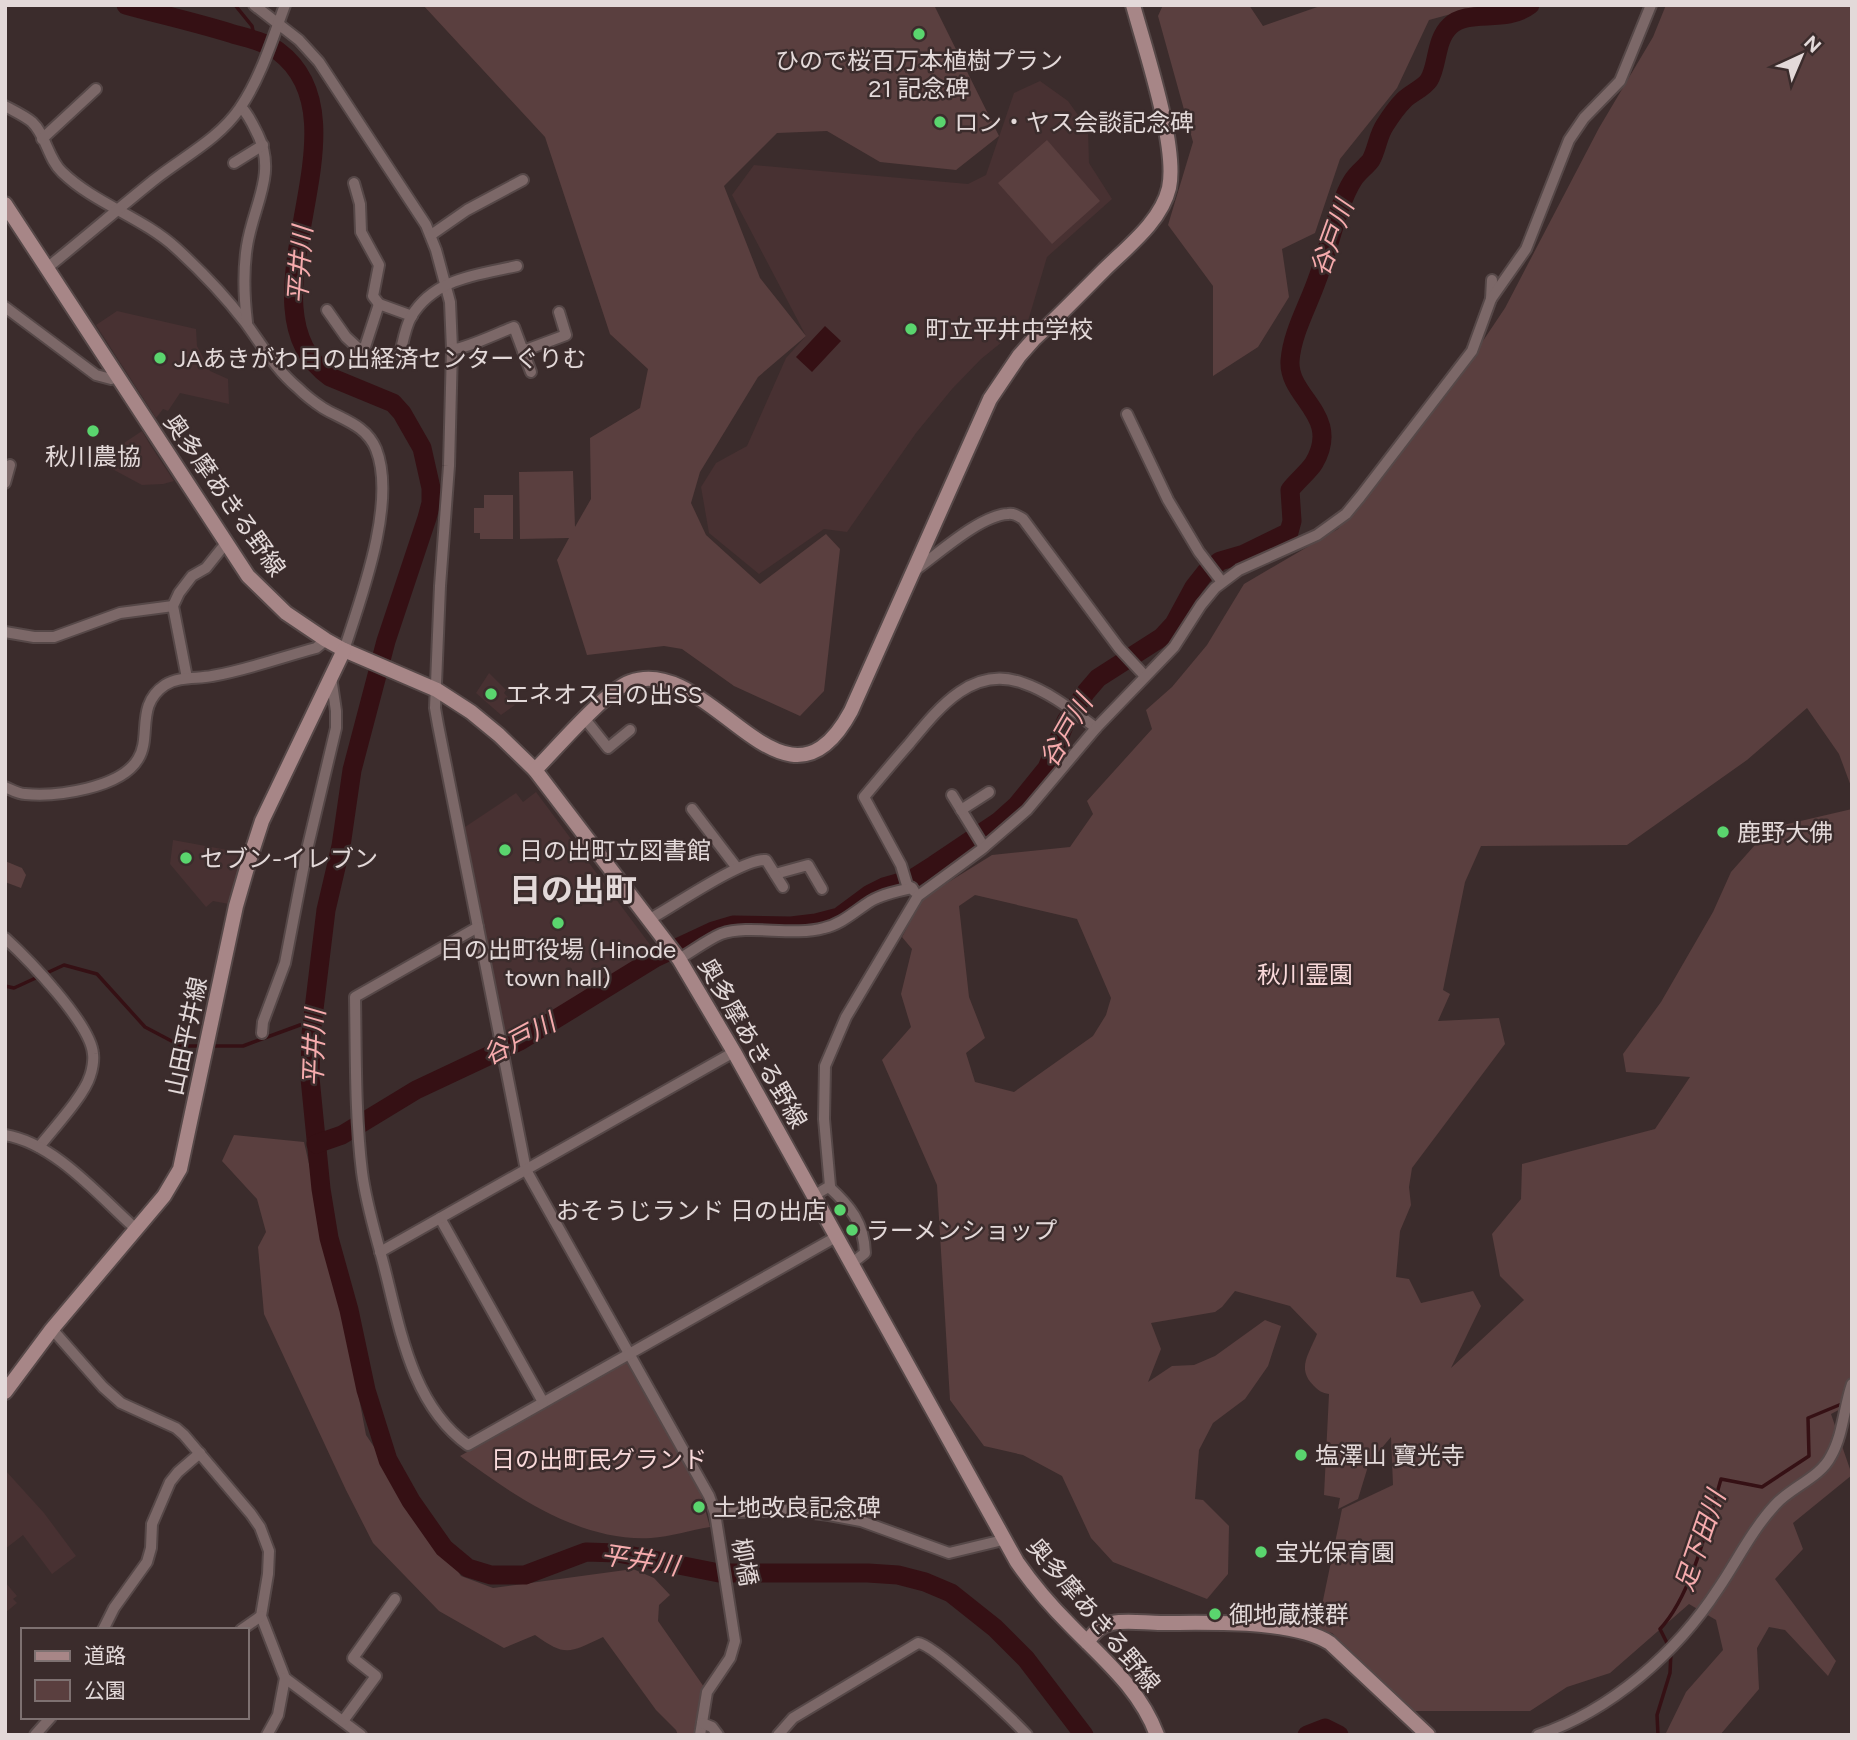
<svg xmlns="http://www.w3.org/2000/svg" width="1857" height="1740" viewBox="0 0 1857 1740" font-family="Figtree,'Noto Sans JP',sans-serif">
<style>
.built{fill:#483132}
.green{fill:#5a3f3f;fill-rule:evenodd}
.water{fill:#351014}
.lines{fill:none;stroke-linecap:round;stroke-linejoin:round}
.stream{stroke:#351014;stroke-width:3.5}
.river{stroke:#351014;stroke-width:19}
.street-casing{stroke:#564848;stroke-width:14}
.secondary-casing{stroke:#564848;stroke-width:18}
.street{stroke:#7c6868;stroke-width:10}
.secondary{stroke:#a78687;stroke-width:14}
.poi-dot{fill:#5ad56e;stroke:#3b2c2c;stroke-width:2.5}
.labels{text-anchor:middle;dominant-baseline:central;stroke-width:5;stroke-linejoin:round;paint-order:stroke}
.poi-label{font-size:24px;fill:#e3d9d9;stroke:#3b2c2c;text-anchor:start}
.street-label{font-size:24px;fill:#e3d9d9;stroke:#3b2c2c}
.park-label{font-size:24px;fill:#f9d9da;stroke:#3b2c2c}
.water-label{font-size:26px;font-style:italic;fill:#f6abad;stroke:#3b2c2c}
.district-label{font-size:32px;font-weight:bold;fill:#e3d9d9;stroke:#3b2c2c}
</style>
<rect width="100%" height="100%" fill="#3b2c2c"/>
<g class="built">
<path d="M 1040,81 L 1068,101 L 1088,129 L 1089,163 L 1112,199 L 1047,257 L 1028,321 L 981,359 L 952,389 L 916,433 L 847,532 L 824,529 L 759,574 L 709,533 L 701,487 L 716,463 L 747,446 L 786,358 L 806,336 L 732,195 L 754,165 L 968,184 L 986,175 L 1014,93 Z"/>
<path d="M 117,311 L 196,329 L 197,346 L 210,371 L 228,379 L 229,404 L 180,393 L 168,411 L 163,409 L 156,418 L 96,325 Z"/>
<path d="M 142,431 L 149,443 L 174,481 L 163,484 L 142,485 L 103,464 L 120,452 L 118,447 Z"/>
<path d="M 489,673 L 506,690 L 504,693 L 515,705 L 501,715 L 476,693 Z"/>
<path d="M 536,792 L 657,954 L 506,1042 L 465,827 L 516,793 L 523,802 Z"/>
<path d="M 173,840 L 244,853 L 229,904 L 213,901 L 206,907 L 170,864 Z"/>
<path d="M 5,1470 L 44,1513 L 76,1556 L 52,1574 L 23,1535 L 5,1549 Z"/>
<path d="M 5,1582 L 17,1596 L 13,1599 L 17,1603 L 5,1613 Z"/>
</g>
<g class="green">
<path d="M 423,5 L 934,5 L 999,136 L 956,170 L 880,162 L 827,131 L 777,133 L 724,186 L 760,278 L 806,336 L 758,377 L 700,472 L 691,503 L 706,535 L 760,584 L 826,534 L 840,549 L 824,691 L 800,716 L 734,686 L 682,649 L 664,646 L 587,655 L 557,560 L 569,538 L 520,539 L 519,472 L 573,471 L 575,527 L 591,499 L 590,438 L 640,408 L 648,369 L 610,334 L 545,137 Z"/>
<path d="M 1163,5 L 1249,5 L 1263,26 L 1323,5 L 1484,5 L 1429,20 L 1397,88 L 1340,159 L 1315,233 L 1282,249 L 1289,297 L 1258,347 L 1213,376 L 1213,286 L 1168,225 L 1193,142 L 1158,16 Z"/>
<path d="M 1666,5 L 1852,5 L 1852,789 L 1839,754 L 1807,708 L 1747,760 L 1627,845 L 1481,846 L 1465,882 L 1443,990 L 1450,994 L 1438,1021 L 1499,1018 L 1505,1044 L 1412,1168 L 1409,1187 L 1411,1205 L 1400,1231 L 1396,1277 L 1409,1279 L 1421,1303 L 1473,1291 L 1481,1306 L 1451,1368 L 1524,1300 L 1500,1276 L 1492,1234 L 1521,1199 L 1522,1164 L 1655,1129 L 1690,1077 L 1626,1072 L 1623,1054 L 1661,1002 L 1713,912 L 1731,872 L 1770,828 L 1852,809 L 1852,1403 L 1831,1414 L 1852,1475 L 1793,1523 L 1803,1549 L 1775,1579 L 1836,1661 L 1828,1676 L 1785,1630 L 1769,1627 L 1757,1648 L 1759,1689 L 1720,1735 L 1665,1735 L 1686,1692 L 1723,1650 L 1716,1620 L 1689,1604 L 1610,1673 L 1567,1687 L 1530,1711 L 1414,1711 L 1332,1633 L 1317,1629 L 1342,1509 L 1393,1485 L 1391,1437 L 1369,1463 L 1358,1499 L 1338,1509 L 1340,1498 L 1324,1495 L 1329,1394 C 1322,1393 1319,1391 1314,1386 C 1296,1369 1309,1354 1317,1334 L 1290,1306 L 1235,1291 L 1222,1307 L 1215,1312 L 1151,1323 L 1161,1349 L 1148,1382 L 1172,1366 L 1194,1365 L 1215,1356 L 1265,1320 L 1281,1326 L 1268,1366 L 1245,1399 L 1213,1423 L 1199,1450 L 1195,1499 L 1203,1500 L 1229,1526 L 1228,1574 L 1207,1599 L 1113,1562 L 1091,1538 L 1062,1476 L 1023,1455 L 984,1446 L 950,1400 L 937,1185 L 882,1060 L 911,1027 L 901,994 L 912,949 L 902,937 L 923,898 L 992,855 L 1070,847 L 1093,814 L 1087,801 L 1152,729 L 1146,710 L 1172,687 L 1207,645 L 1244,584 L 1338,529 L 1452,387 L 1505,308 L 1599,128 L 1653,37 ZM 975,895 L 1077,919 L 1111,998 L 1106,1015 L 1093,1036 L 1014,1092 L 975,1082 L 966,1053 L 985,1038 L 969,997 L 959,906 Z"/>
<path d="M 1047,140 L 1100,201 L 1052,244 L 998,183 Z"/>
<path d="M 484,495 L 513,495 L 513,539 L 480,539 L 480,533 L 474,533 L 474,508 L 484,508 Z"/>
<path d="M 5,861 L 22,868 L 26,875 L 21,888 L 5,882 Z"/>
<path d="M 234,1135 L 304,1142 L 343,1314 L 366,1435 L 461,1576 L 493,1588 L 633,1569 L 654,1578 L 670,1595 L 659,1605 L 658,1621 L 704,1687 L 704,1735 L 678,1735 L 676,1730 L 656,1710 L 603,1637 C 569,1653 566,1657 535,1635 L 504,1648 L 439,1611 L 373,1543 L 346,1490 L 264,1314 L 258,1247 L 266,1232 L 257,1199 L 222,1161 Z"/>
<path d="M 626,1362 L 700,1491 L 710,1527 C 691,1530 670,1537 651,1538 C 581,1542 514,1496 460,1456 Z"/>
</g>
<path class="water" d="M 825,326 L 841,341 L 812,372 L 796,357 Z"/>
<g class="lines">
<g class="stream">
<path d="M 235,5 L 252,26 L 255,40"/>
<path d="M 5,986 L 14,988 L 64,965 L 97,974 L 145,1027 L 181,1046 L 204,1046"/>
<path d="M 211,1046 L 243,1046 L 300,1025 L 312,1023"/>
<path d="M 1668,1645 L 1660,1629 C 1692,1595 1708,1524 1721,1479 L 1762,1487 L 1809,1456 L 1808,1418 L 1844,1403"/>
<path d="M 1658,1735 L 1657,1715 L 1670,1673 L 1671,1652"/>
</g>
<g class="river">
<path d="M 126,5 C 162,15 198,23 233,34 C 248,38 265,42 278,51 C 376,124 231,307 330,377 L 393,403 L 402,413 L 422,448 L 431,488 L 431,503 L 427,518 L 386,641 L 352,770 L 341,846 L 326,910 L 311,1034 L 310,1078 L 321,1189 L 329,1238 L 349,1310 L 366,1390 L 388,1460 L 411,1501 L 444,1548 L 468,1568 L 491,1575 L 525,1575 L 586,1552 L 618,1553 L 719,1573 L 868,1573 L 898,1575 L 925,1582 L 951,1593 L 995,1628 L 1026,1659 L 1084,1735"/>
<path d="M 316,1144 L 342,1135 L 416,1090 L 520,1041 L 655,958 L 713,931 L 733,925 L 791,926 L 816,923 L 839,917 L 870,894 L 884,887 L 912,879 L 934,865 L 998,822 L 1017,805 L 1047,768 L 1066,721 L 1086,692 L 1098,678 L 1162,637 L 1174,624 L 1194,587 L 1205,573 L 1220,561 L 1244,554 L 1289,532 L 1292,521 L 1290,490 C 1297,481 1310,470 1314,463 C 1342,415 1288,398 1290,361 C 1292,333 1308,306 1317,280 C 1328,252 1338,203 1353,180 C 1358,172 1366,167 1371,160 C 1377,149 1378,135 1385,125 C 1390,117 1397,107 1404,100 C 1411,93 1424,88 1429,80 C 1438,66 1435,40 1450,26 C 1468,8 1505,24 1530,5"/>
<path d="M 1307,1735 L 1325,1728 L 1339,1735"/>
</g>
<defs>
<g id="street">
<path d="M 254,5 L 299,40 L 319,62 L 426,225 L 436,250 L 450,302 L 452,349 L 449,466 L 440,586 L 435,708 L 438,725 L 526,1170 L 709,1496 L 715,1513 L 735,1641 L 730,1658 L 707,1692 L 700,1735"/>
<path d="M 5,106 C 14,111 25,116 32,122 C 46,135 48,159 62,172 C 95,204 142,217 176,248 C 200,270 225,296 245,322 C 262,345 276,370 298,388 C 305,395 314,402 323,408 C 343,420 366,425 376,449 C 397,502 361,598 344,650"/>
<path d="M 241,107 C 249,115 253,125 258,135 C 277,174 253,206 247,246 C 243,271 244,297 247,322"/>
<path d="M 42,139 L 96,89"/>
<path d="M 234,163 L 263,145"/>
<path d="M 354,183 L 360,204 L 361,232 L 379,265 L 373,296 L 379,304"/>
<path d="M 431,235 L 467,210 L 523,180"/>
<path d="M 47,268 C 83,239 118,209 154,180 C 183,157 219,139 240,108 C 261,77 272,40 285,5"/>
<path d="M 1491,299 L 1492,280"/>
<path d="M 5,307 L 96,375 L 111,379 L 117,376"/>
<path d="M 327,310 L 346,337 L 359,349 L 365,347 L 379,304 L 412,316"/>
<path d="M 452,349 C 463,350 500,332 514,327 L 523,351 L 566,335 L 559,312"/>
<path d="M 523,351 L 531,372"/>
<path d="M 400,354 C 403,342 405,328 411,317 C 434,278 477,275 517,266"/>
<path d="M 1127,414 L 1168,500 L 1199,552 L 1222,582"/>
<path d="M 5,483 L 10,465"/>
<path d="M 914,571 C 937,555 980,515 1008,514 C 1014,513 1018,516 1023,519 L 1119,648 L 1145,676"/>
<path d="M 5,632 L 34,637 L 54,637 L 120,613 L 173,606"/>
<path d="M 187,678 L 173,606 L 179,593 L 192,576 L 206,568 L 226,543"/>
<path d="M 585,719 L 608,748 L 630,730"/>
<path d="M 5,787 C 12,790 18,794 25,794 C 57,797 121,788 138,759 C 152,737 135,705 165,685 C 179,676 197,679 212,676 C 247,670 282,657 316,648 L 326,640"/>
<path d="M 952,795 L 984,847"/>
<path d="M 692,809 L 737,868"/>
<path d="M 961,810 L 989,792"/>
<path d="M 775,874 L 808,865 L 822,889"/>
<path d="M 912,888 L 907,885 L 901,865 L 864,797 C 879,779 894,761 909,744 C 937,710 972,664 1023,683 C 1050,692 1073,711 1096,728"/>
<path d="M 650,919 C 674,906 743,858 766,860 L 783,887"/>
<path d="M 478,927 L 355,997 C 356,1055 355,1115 362,1172 C 366,1204 376,1235 384,1266 C 400,1329 412,1405 468,1445 L 836,1237"/>
<path d="M 5,938 C 28,959 91,1024 93,1054 C 94,1060 92,1071 90,1076 C 84,1096 53,1129 39,1147"/>
<path d="M 679,959 C 693,951 707,940 721,934 C 750,924 792,937 824,928 C 842,924 855,911 871,901 C 883,894 898,891 912,888 L 914,891"/>
<path d="M 262,1033 L 263,1022 L 285,963 L 306,854 L 336,728 L 336,711 L 331,677"/>
<path d="M 5,1135 C 55,1143 100,1197 136,1229"/>
<path d="M 829,1187 C 850,1206 864,1223 865,1253 L 851,1264"/>
<path d="M 813,1196 L 830,1186 L 824,1119 L 825,1066 L 846,1017 L 918,896 L 982,849 L 1027,810 L 1096,728 L 1174,647 L 1201,605 L 1215,588 L 1239,570 L 1317,535 L 1346,514 L 1360,497 L 1472,351 L 1491,299 L 1526,249 L 1569,140 L 1584,118 L 1620,81 L 1651,5"/>
<path d="M 440,1218 L 543,1402"/>
<path d="M 380,1252 L 734,1052"/>
<path d="M 52,1329 L 103,1387 L 121,1403 L 176,1428 L 184,1435 L 251,1514 L 260,1527 L 269,1551 L 268,1574 L 261,1616 L 285,1678 L 361,1735"/>
<path d="M 715,1513 L 790,1510 L 829,1515 L 861,1521 L 949,1553 L 1003,1540"/>
<path d="M 103,1630 L 114,1608 L 147,1562 L 151,1548 L 152,1524 L 170,1482 L 178,1472 L 200,1453"/>
<path d="M 241,1630 L 261,1616"/>
<path d="M 343,1721 L 376,1676 L 353,1658 L 395,1599"/>
<path d="M 702,1723 L 712,1727 L 718,1735"/>
<path d="M 35,1735 L 51,1717"/>
<path d="M 267,1735 L 278,1715 L 285,1678"/>
<path d="M 778,1735 L 793,1718 L 918,1643 C 934,1644 1012,1719 1027,1735"/>
<path d="M 1538,1735 C 1611,1711 1677,1652 1718,1589 C 1737,1561 1752,1530 1775,1505 C 1791,1487 1820,1478 1831,1456 C 1843,1435 1844,1407 1852,1384"/>
</g>
<g id="secondary">
<path d="M 5,204 L 248,576 L 286,613 L 326,640 L 344,650 L 437,690 L 471,712 L 499,735 L 535,770 L 679,959 L 734,1052 L 1017,1562 C 1033,1585 1050,1605 1070,1625 C 1103,1659 1140,1689 1157,1735"/>
<path d="M 535,770 C 556,749 605,691 630,682 C 711,652 784,836 851,711 L 990,399 L 1019,356 L 1034,339 C 1058,317 1080,294 1103,271 C 1126,248 1161,222 1169,188 C 1178,147 1145,49 1133,5"/>
<path d="M 5,1392 L 52,1329 L 164,1196 L 180,1169 L 236,906 L 249,861 L 262,821 L 344,650"/>
<path d="M 1087,1642 C 1094,1633 1100,1625 1112,1623 C 1127,1620 1145,1623 1161,1623 C 1206,1623 1293,1619 1330,1643 L 1428,1735"/>
</g>
</defs>
<use href="#street" class="street-casing"/>
<use href="#secondary" class="secondary-casing"/>
<use href="#street" class="street"/>
<use href="#secondary" class="secondary"/>
</g>
<g class="poi-dot">
<circle cx="919" cy="34" r="7"/>
<circle cx="940" cy="122" r="7"/>
<circle cx="911" cy="329" r="7"/>
<circle cx="160" cy="358" r="7"/>
<circle cx="93" cy="431" r="7"/>
<circle cx="491" cy="694" r="7"/>
<circle cx="1723" cy="832" r="7"/>
<circle cx="505" cy="850" r="7"/>
<circle cx="186" cy="858" r="7"/>
<circle cx="558" cy="923" r="7"/>
<circle cx="840" cy="1210" r="7"/>
<circle cx="852" cy="1230" r="7"/>
<circle cx="1301" cy="1455" r="7"/>
<circle cx="699" cy="1507" r="7"/>
<circle cx="1261" cy="1552" r="7"/>
<circle cx="1215" cy="1614" r="7"/>
</g>
<g class="labels">
<g class="poi-label">
<text x="919" y="60" text-anchor="middle">ひので桜百万本植樹プラン<tspan x="919" dy="28">21 記念碑</tspan></text>
<text x="954" y="122">ロン・ヤス会談記念碑</text>
<text x="925" y="329">町立平井中学校</text>
<text x="174" y="358">JAあきがわ日の出経済センターぐりむ</text>
<text x="93" y="456" text-anchor="middle">秋川農協</text>
<text x="505" y="694">エネオス日の出SS</text>
<text x="1737" y="832">鹿野大佛</text>
<text x="519" y="850">日の出町立図書館</text>
<text x="200" y="858">セブン-イレブン</text>
<text x="558" y="949" text-anchor="middle">日の出町役場 (Hinode<tspan x="558" dy="28">town hall)</tspan></text>
<text x="826" y="1210" text-anchor="end">おそうじランド 日の出店</text>
<text x="866" y="1230">ラーメンショップ</text>
<text x="1315" y="1455">塩澤山 寶光寺</text>
<text x="713" y="1507">土地改良記念碑</text>
<text x="1275" y="1552">宝光保育園</text>
<text x="1229" y="1614">御地蔵様群</text>
</g>
<g class="street-label">
<text transform="translate(225 495) rotate(55)">奥多摩あきる野線</text>
<text transform="translate(186 1036) rotate(-78)">山田平井線</text>
<text transform="translate(753 1043) rotate(60)">奥多摩あきる野線</text>
<text transform="translate(745 1562) rotate(80)">柳橋</text>
<text transform="translate(1094 1615) rotate(50)">奥多摩あきる野線</text>
</g>
<g class="park-label">
<text x="1305" y="974">秋川霊園</text>
<text x="599" y="1459">日の出町民グランド</text>
</g>
<g class="water-label">
<text transform="translate(1332 238) rotate(-70)">谷戸川</text>
<text transform="translate(300 265) rotate(-86)">平井川</text>
<text transform="translate(1066 731) rotate(-60)">谷戸川</text>
<text transform="translate(519 1039) rotate(-28)">谷戸川</text>
<text transform="translate(314 1048) rotate(-88)">平井川</text>
<text transform="translate(1700 1541) rotate(-71)">足下田川</text>
<text transform="translate(640 1560) rotate(9)">平井川</text>
</g>
<g class="district-label">
<text x="573" y="890">日の出町</text>
</g>
</g>
<rect width="1857" height="1740" fill="none" stroke="#e3d9d9" stroke-width="14"/>
<rect x="21" y="1628" width="228" height="91" fill="#3b2c2c" stroke="#7e7171" stroke-width="2"/>
<rect x="35" y="1651" width="35" height="10" fill="#a78687" stroke="#7e7171" stroke-width="2"/>
<text x="84" y="1663" font-size="21" fill="#e3d9d9">道路</text>
<rect x="35" y="1680" width="35" height="21" fill="#5a3f3f" stroke="#7e7171" stroke-width="2"/>
<text x="84" y="1698" font-size="21" fill="#e3d9d9">公園</text>
<g transform="translate(1801 56) rotate(44)" stroke="#3b2c2c" stroke-width="5" paint-order="stroke">
<path d="M0-5L12 26L0 18L-12 26Z" fill="#e3d9d9"/>
<text y="-10" font-size="19" font-weight="bold" text-anchor="middle" fill="#e3d9d9">N</text>
</g>
</svg>
